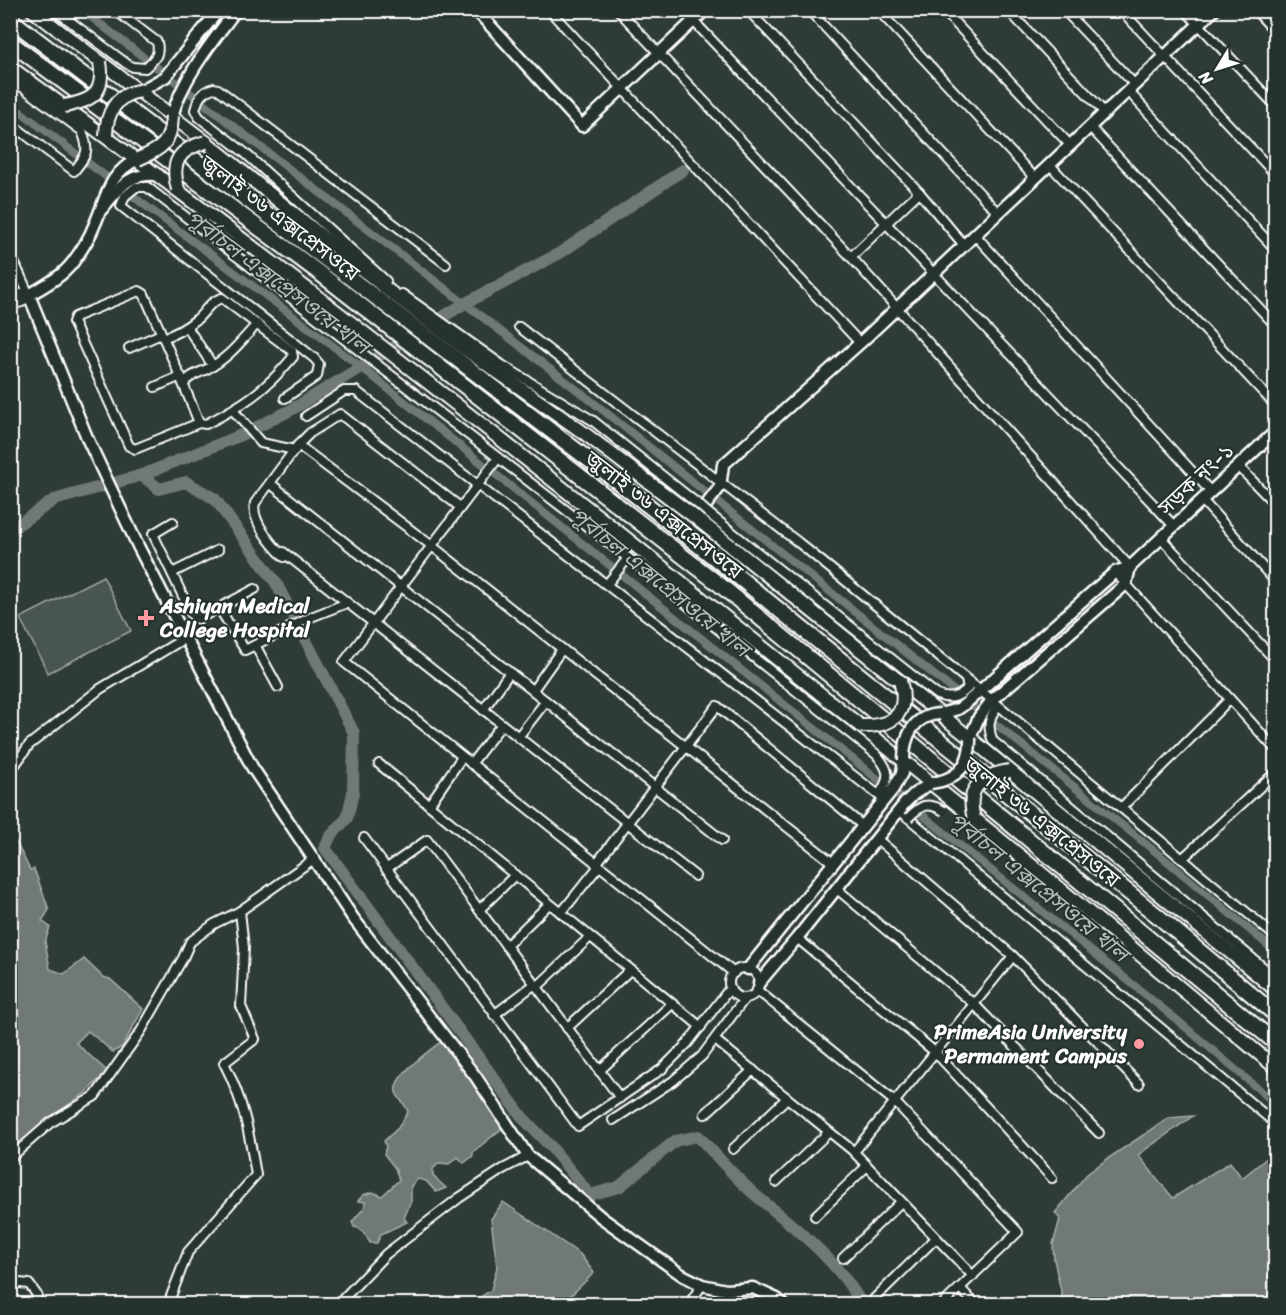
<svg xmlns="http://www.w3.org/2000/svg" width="1286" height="1315" viewBox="0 0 1286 1315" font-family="Sriracha,'Noto Sans Bengali',sans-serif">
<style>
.green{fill:#4a544f;stroke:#a4aaa7;stroke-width:1.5}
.water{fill:#707975;stroke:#a9afac;stroke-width:1.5}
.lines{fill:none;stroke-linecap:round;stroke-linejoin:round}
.canal{stroke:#707975;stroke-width:8}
.river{stroke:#707975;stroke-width:12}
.street-casing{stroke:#fff;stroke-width:12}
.secondary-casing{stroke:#fff;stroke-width:15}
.primary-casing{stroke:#fff;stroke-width:16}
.highway-casing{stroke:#fff;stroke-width:18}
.street{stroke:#26332d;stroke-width:8}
.secondary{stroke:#26332d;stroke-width:10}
.primary{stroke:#26332d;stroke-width:12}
.highway{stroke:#26332d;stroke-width:14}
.street-bridge-casing{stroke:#fff;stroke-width:12;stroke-linecap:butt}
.secondary-bridge-casing{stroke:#fff;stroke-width:15;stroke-linecap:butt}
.primary-bridge-casing{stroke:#fff;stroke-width:16;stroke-linecap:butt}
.street-bridge{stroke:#26332d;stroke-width:8}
.secondary-bridge{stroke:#26332d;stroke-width:10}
.primary-bridge{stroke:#26332d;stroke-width:12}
.poi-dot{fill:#ff9aa2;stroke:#26332d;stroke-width:2}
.labels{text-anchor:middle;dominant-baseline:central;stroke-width:4.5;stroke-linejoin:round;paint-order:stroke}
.street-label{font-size:21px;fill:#fff;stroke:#26332d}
.poi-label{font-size:21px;font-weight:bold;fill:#fff;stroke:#26332d;text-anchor:start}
.water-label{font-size:22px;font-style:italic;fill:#b8bcba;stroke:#26332d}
</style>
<rect width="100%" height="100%" fill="#2f3b35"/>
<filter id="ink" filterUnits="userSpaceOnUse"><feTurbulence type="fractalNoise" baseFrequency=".0167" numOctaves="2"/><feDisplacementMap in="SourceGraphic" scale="12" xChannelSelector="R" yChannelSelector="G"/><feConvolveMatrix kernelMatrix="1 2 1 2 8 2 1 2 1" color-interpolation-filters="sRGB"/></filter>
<g filter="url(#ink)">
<path class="green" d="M 103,576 L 131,631 L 48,673 L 20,618 Z"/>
<g class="water">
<path d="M 10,830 L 30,870 L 34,869 L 49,910 L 42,921 L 50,927 L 45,942 L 50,969 L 64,974 L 84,959 L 103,977 L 110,979 L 143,1009 L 122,1047 L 113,1052 L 88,1031 L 76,1043 L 107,1071 L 88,1091 L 50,1118 L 11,1150 Z"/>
<path d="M 443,1040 L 506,1125 L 473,1152 L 473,1156 L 464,1163 L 458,1157 L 449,1164 L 439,1163 L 433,1169 L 433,1176 L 446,1188 L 436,1192 L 426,1181 L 418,1179 L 411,1186 L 411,1201 L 404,1218 L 407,1222 L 381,1234 L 377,1243 L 370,1243 C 367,1237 361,1227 354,1227 L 352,1222 L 364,1208 L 365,1202 L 358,1201 L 363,1195 L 373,1192 L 382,1196 L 399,1180 L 395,1168 L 384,1154 L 386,1146 L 384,1141 L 398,1128 L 408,1112 C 406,1104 398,1099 396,1092 C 391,1077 433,1048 443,1040 Z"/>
<path d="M 1193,1116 L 1138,1155 L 1173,1198 L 1230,1162 L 1242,1178 L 1273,1153 L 1275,1155 L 1275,1304 L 1064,1304 L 1054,1260 L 1053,1244 L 1060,1219 L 1055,1213 L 1087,1174 L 1107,1159 L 1169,1118 Z"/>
<path d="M 503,1202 L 580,1254 L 594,1273 L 562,1304 L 470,1304 L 491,1290 L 497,1267 L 491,1219 Z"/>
</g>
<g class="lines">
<g class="canal">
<path d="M 82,10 L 589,399 L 1167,861 L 1276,952"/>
<path d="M 10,104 L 116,184"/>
<path d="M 126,191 L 361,367 L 899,796 L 1177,1020 L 1276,1104"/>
</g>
<g class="river">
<path d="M 142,475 L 159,489 L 186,482 L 215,499 L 276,583 L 354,733 L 353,793 L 347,818 L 330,837 L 325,848 L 523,1118 L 551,1147 L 590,1195 L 619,1187 L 675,1141 L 698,1136 C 716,1155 733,1175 753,1193 C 792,1226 834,1256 860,1301 L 859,1304"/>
<path d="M 10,530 L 54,500 L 142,475 L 239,436 L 291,410 L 464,304 L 560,253 L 683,170"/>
</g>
<defs>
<g id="street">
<path d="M 55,10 L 127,64 L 133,67 L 145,68 C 155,59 160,55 157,42 L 115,10"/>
<path d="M 549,10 L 860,343"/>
<path d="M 618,10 L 851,257 L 1130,567"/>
<path d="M 683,10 L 1174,526"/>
<path d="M 748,10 L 919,192 L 964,245"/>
<path d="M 809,10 L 998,213"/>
<path d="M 878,10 L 1035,178"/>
<path d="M 943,10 L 1070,145"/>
<path d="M 1008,10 L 1105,113"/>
<path d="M 1064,10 L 1135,85"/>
<path d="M 1121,10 L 1276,175"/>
<path d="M 1185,10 L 1276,106"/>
<path d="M 1255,10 L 1276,32"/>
<path d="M 10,78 L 82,131 C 90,151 87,155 74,171 L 10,123"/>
<path d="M 1128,91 L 1276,250"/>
<path d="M 1090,127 L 1276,326"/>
<path d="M 1050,165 L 1276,406"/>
<path d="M 147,187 L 628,558 L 876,754 C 890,770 891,777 879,795"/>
<path d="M 151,190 L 147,187 L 136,187 L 125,196 L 121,206 L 314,358 L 319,364 L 317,376 L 285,398"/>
<path d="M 975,235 L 1211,492"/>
<path d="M 10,253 L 29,295"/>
<path d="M 851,257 L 919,192"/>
<path d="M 386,281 L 245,153 L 199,117 L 195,110 C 198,98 202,91 214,88 L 218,89 L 446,264"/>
<path d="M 402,294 L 502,365 L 592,420 L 699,505"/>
<path d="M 10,297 L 21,294 L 29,295"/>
<path d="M 10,305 L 22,302 L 29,295"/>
<path d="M 187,327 L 213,366"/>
<path d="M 519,327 L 799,543 L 992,700 L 1276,937"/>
<path d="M 163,338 C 176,334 186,328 197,319 C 205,312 210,301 222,298 L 292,351 L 293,357 C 266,390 243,405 206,424 L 199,423 L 135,449 L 129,446 L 73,322 L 75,317 L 139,291 L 144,294 C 163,337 182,379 199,423"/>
<path d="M 129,348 L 161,334"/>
<path d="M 184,384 C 188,376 199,373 207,369 C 228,359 242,340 257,324"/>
<path d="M 155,387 L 181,376"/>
<path d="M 233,410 L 261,443 L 295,450"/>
<path d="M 306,416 L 344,391 L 356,391 L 881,797"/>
<path d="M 298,445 L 432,546 L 833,863"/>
<path d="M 498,458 L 344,662 L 734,973"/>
<path d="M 1238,466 L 1276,505"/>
<path d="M 271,484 L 722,840"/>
<path d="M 1202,500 L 1276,582"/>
<path d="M 708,513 L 937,695 C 950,700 958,698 968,688 L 966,680"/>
<path d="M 173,522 L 153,534 L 192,615 L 198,619 L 255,589"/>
<path d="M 1161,538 L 1276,661"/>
<path d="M 283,552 L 695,876"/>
<path d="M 284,557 C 273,546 250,520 255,503 L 298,445 L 310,433 L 340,414 L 460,507"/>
<path d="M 1115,572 L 1276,750"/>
<path d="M 172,573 L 218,550"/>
<path d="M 607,584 L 628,558"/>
<path d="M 219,608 L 245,650 L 311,617 L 347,603"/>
<path d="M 255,645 L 278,687"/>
<path d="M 533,690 L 562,649"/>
<path d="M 998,706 C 989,717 987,727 993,741 L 1276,978"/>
<path d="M 483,710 L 510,672"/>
<path d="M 518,737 L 546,701"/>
<path d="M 379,764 L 701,1027"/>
<path d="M 471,764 L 502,724"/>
<path d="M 10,772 L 29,745 L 100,689 L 185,638"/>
<path d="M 429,805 L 462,757"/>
<path d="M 1121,808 L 1230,699"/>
<path d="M 900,811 L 1276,1124"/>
<path d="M 364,838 L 578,1126 L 662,1069 L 687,1044 L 730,988"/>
<path d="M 877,839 L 1013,956 L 1139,1084"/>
<path d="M 1182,859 L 1276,772"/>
<path d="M 596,864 L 717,706 L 863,826"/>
<path d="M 386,869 L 427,840 L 620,1098"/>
<path d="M 837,889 L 974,1004 L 1099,1133"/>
<path d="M 479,910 L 515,875"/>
<path d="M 561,913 L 599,866"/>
<path d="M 797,938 L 935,1052 L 1052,1178"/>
<path d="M 506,946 L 549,904"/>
<circle cx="744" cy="983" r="15"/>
<path d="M 537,987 L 590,937"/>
<path d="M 757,990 L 895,1102 L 1018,1232 L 943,1304"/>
<path d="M 494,1015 L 535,984"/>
<path d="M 567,1028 L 630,970"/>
<path d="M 715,1040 L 852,1150 L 973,1276"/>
<path d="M 599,1071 L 672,1004"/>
<path d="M 705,1114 L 753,1070"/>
<path d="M 613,1120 L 673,1081 L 702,1056 L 745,998"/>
<path d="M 733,1149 L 787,1098"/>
<path d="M 854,1152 L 1013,956"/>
<path d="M 10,1158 L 50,1123 L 95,1096 L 141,1031 L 183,958 L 190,942 L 214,924 L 240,911 L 315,858"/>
<path d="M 776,1182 L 829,1132"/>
<path d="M 815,1216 L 867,1166"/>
<path d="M 843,1258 L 901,1202"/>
<path d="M 10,1282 L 29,1284 L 37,1295 L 35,1304"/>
<path d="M 960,1288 L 975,1304"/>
<path d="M 874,1299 L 936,1238"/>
<path d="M 168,1304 L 188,1252 L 256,1175 C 249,1133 244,1101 224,1063 L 255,1039 L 241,1006 L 244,948 L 240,911"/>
<path d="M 338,1304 L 386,1254 L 459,1198 L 503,1169 L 528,1156"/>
<path d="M 689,1304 L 702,1285"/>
</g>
<g id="secondary">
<path d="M 476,10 L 582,126 L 705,10"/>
<path d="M 140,91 L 165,77 L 219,10"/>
<path d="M 172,116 C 183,77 212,42 236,10"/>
<path d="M 138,159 C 107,174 107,198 94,226 C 89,239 81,251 73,262 C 62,277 44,286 29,295 L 88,440 L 139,548 L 252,767 L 353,918 L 476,1077 L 528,1156 L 602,1218 L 682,1275 L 702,1285 L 726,1290 L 753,1288 L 777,1299 L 783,1304"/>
<path d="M 102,209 C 121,187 126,173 159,175"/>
<path d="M 696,518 L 720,487 L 723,465 L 860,343 L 1214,10"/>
<path d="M 940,714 L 958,709 L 965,704 L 1115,572 L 1130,567 L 1276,431"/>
<path d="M 970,738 L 979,717 L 992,700 L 1126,584 L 1130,567"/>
<path d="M 748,969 L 893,789 L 902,773 L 904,760"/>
<path d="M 759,983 L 797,938 L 905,803 L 914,794 L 931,783"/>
</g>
<g id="primary">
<path d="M 32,10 L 206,142 L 389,291 L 462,347 L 584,433 L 696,518 L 970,738 L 1276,990"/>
<path d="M 10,67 C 219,218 421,376 622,535 C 842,710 1061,887 1276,1068"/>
</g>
<g id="highway">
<path d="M 10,19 L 626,488 L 731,571 L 1159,917 L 1276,1015"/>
<path d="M 10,42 L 322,275 L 720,585 L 1276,1043"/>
</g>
</defs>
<use href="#street" class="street-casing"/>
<use href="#secondary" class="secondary-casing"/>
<use href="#primary" class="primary-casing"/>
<use href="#highway" class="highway-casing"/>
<use href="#street" class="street"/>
<use href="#secondary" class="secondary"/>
<use href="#primary" class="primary"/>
<use href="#highway" class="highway"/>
<defs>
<g id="street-bridge">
<path d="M 699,505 L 708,513"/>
<path d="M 908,818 C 921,805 927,801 944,811"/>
</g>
<g id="secondary-bridge">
<path d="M 904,760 C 904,737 913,715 940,714"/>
<path d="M 931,783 C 957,780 971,764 970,738"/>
</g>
<g id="primary-bridge">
<path d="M 64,106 C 93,101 105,93 100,62"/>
<path d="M 106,136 C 106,114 116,94 140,91"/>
<path d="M 138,159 C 162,149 171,143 172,116"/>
<path d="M 178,189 C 170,162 179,149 206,142"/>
<path d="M 861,726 C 892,727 910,714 900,681"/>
<path d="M 974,818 C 965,788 982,775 1010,771"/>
</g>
</defs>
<use href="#street-bridge" class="street-bridge-casing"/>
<use href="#secondary-bridge" class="secondary-bridge-casing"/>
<use href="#primary-bridge" class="primary-bridge-casing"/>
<use href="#street-bridge" class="street-bridge"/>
<use href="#secondary-bridge" class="secondary-bridge"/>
<use href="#primary-bridge" class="primary-bridge"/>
</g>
</g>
<g class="poi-dot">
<path d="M143 609h6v6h6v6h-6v6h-6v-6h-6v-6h6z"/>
<circle cx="1139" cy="1044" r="6"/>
</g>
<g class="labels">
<g class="street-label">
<text transform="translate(280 218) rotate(37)">জুলাই ৩৬ এক্সপ্রেসওয়ে</text>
<text transform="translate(1196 479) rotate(-43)">সড়ক নং-১</text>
<text transform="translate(664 515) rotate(38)">জুলাই ৩৬ এক্সপ্রেসওয়ে</text>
<text transform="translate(1042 822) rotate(39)">জুলাই ৩৬ এক্সপ্রেসওয়ে</text>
</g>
<g class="poi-label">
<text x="160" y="606">Ashiyan Medical<tspan x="160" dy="24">College Hospital</tspan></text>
<text x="1127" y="1032" text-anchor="end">PrimeAsia University<tspan x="1127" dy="24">Permament Campus</tspan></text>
</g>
<g class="water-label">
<text transform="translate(278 282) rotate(37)">পূর্বাচল এক্সপ্রেসওয়ে খাল</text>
<text transform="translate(660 582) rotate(39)">পূর্বাচল এক্সপ্রেসওয়ে খাল</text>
<text transform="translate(1039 887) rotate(39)">পূর্বাচল এক্সপ্রেসওয়ে খাল</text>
</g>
</g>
<rect width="1286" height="1315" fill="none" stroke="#26332d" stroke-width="36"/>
<rect x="18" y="18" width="1250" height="1279" fill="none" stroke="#fff" stroke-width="2" filter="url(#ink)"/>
<g transform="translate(1217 69) rotate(232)" stroke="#26332d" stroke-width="4.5" paint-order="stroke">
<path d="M0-4.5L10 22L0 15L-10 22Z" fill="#ffffff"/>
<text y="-9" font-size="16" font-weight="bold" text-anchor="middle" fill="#ffffff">N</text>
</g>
</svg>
